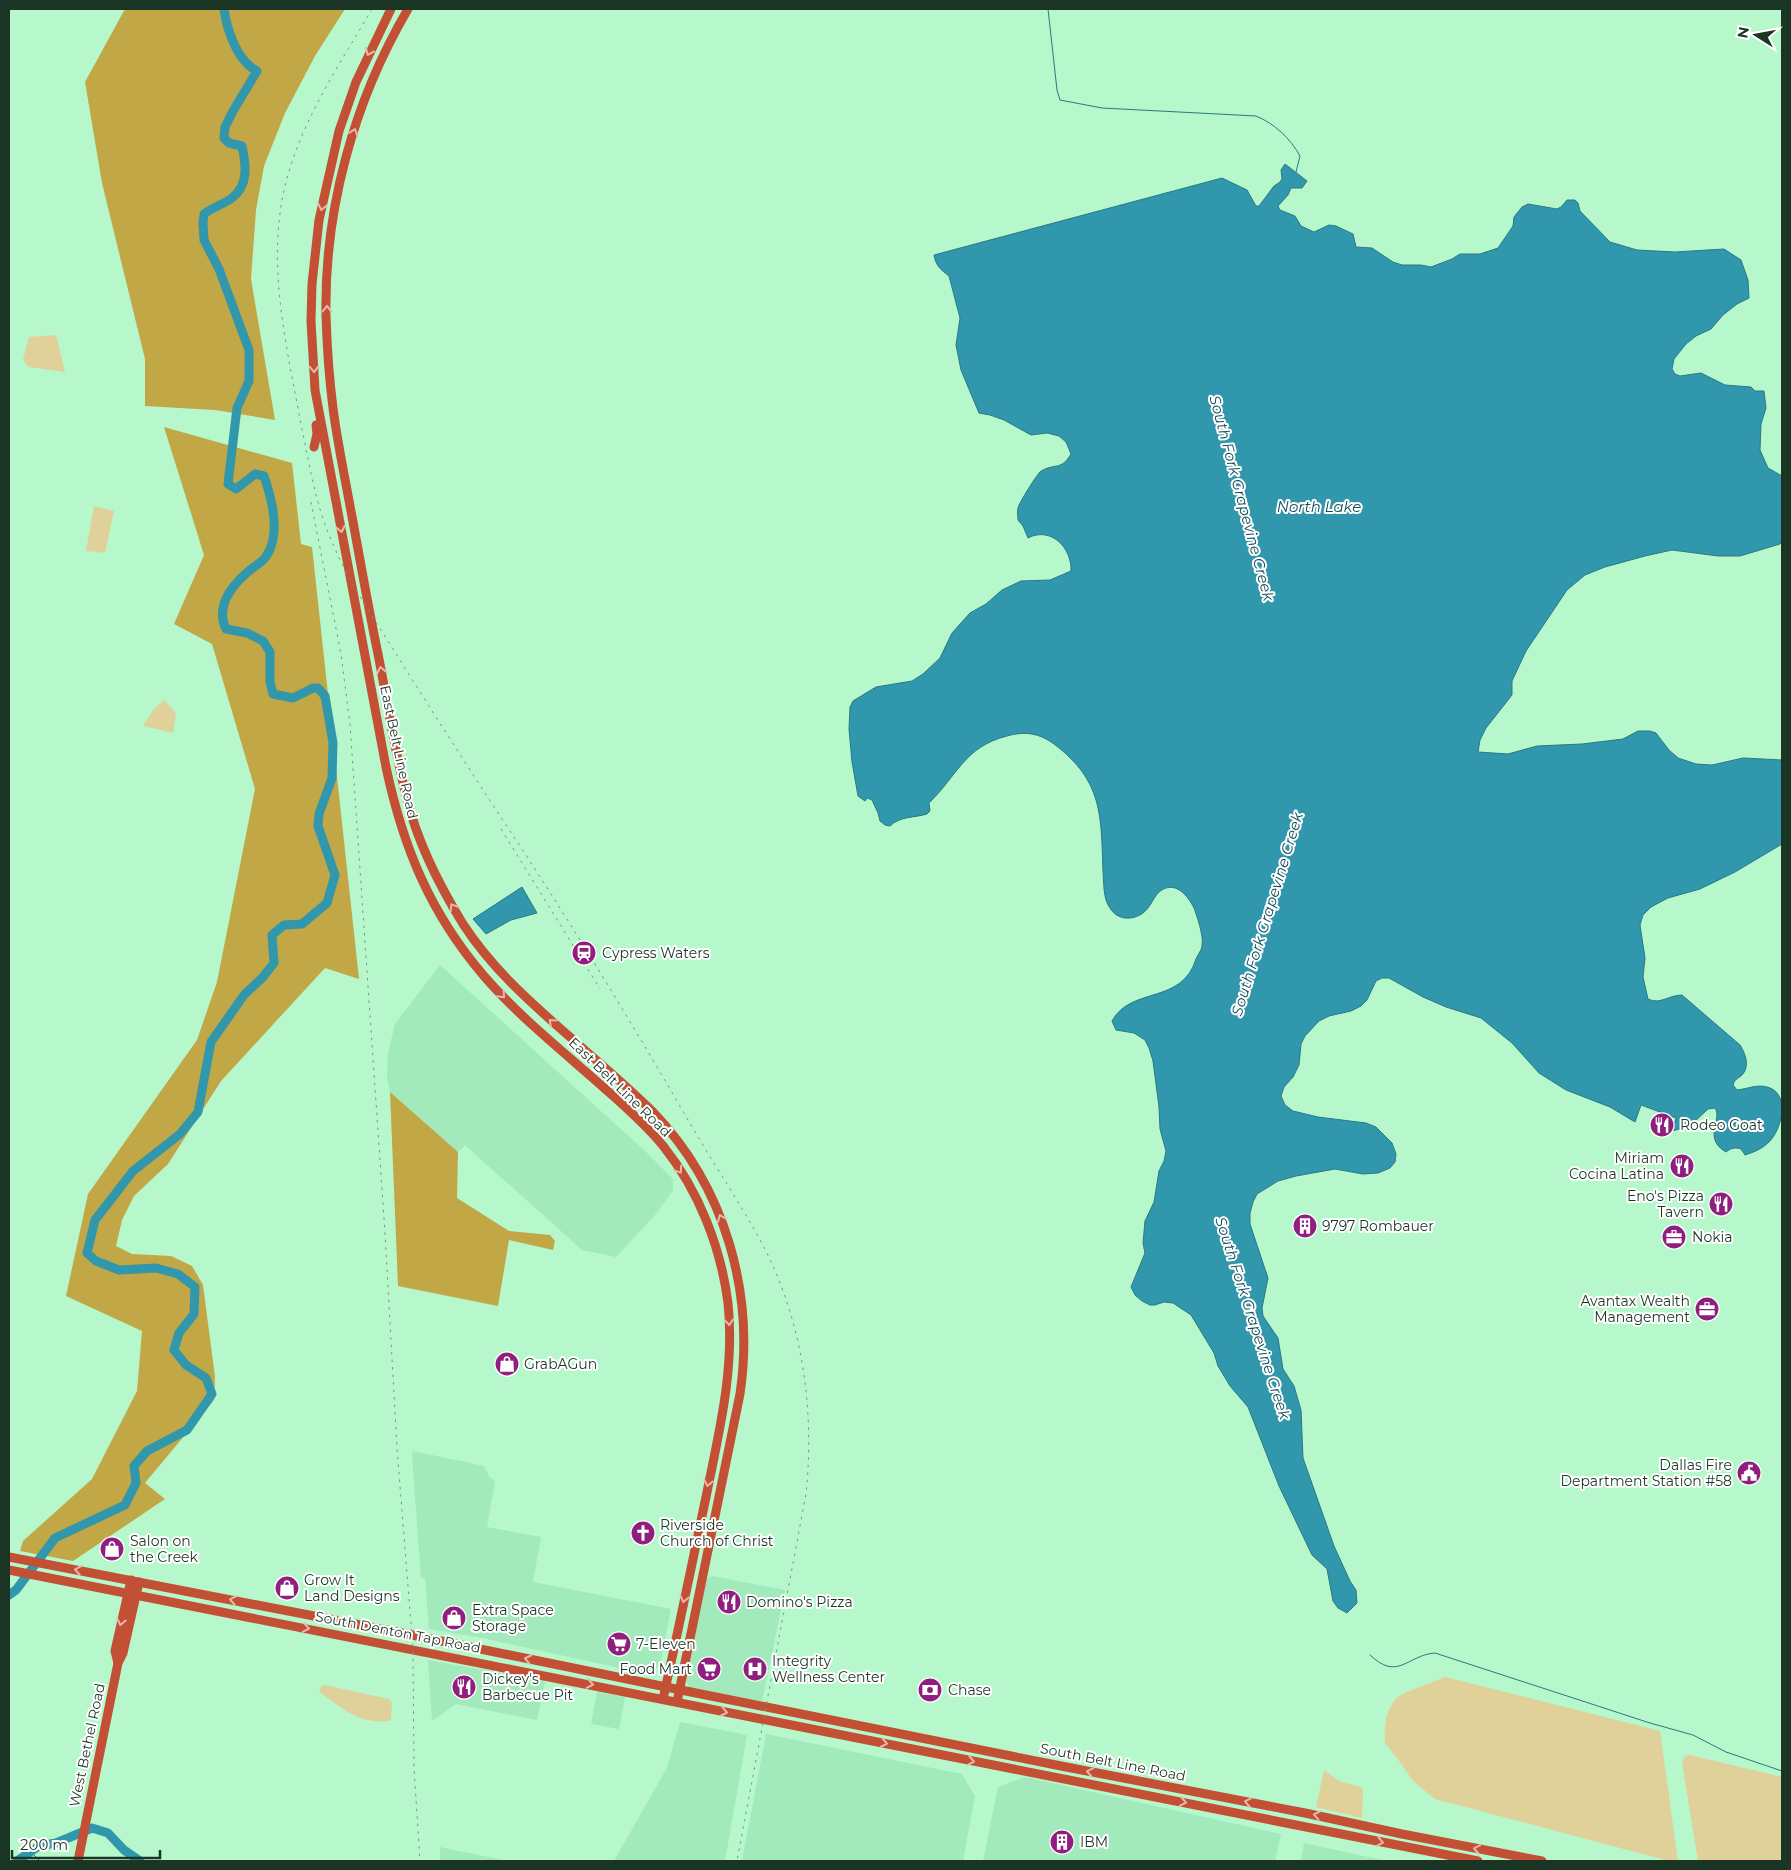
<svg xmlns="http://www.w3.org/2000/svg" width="1791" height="1870" viewBox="0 0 1791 1870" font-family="Montserrat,sans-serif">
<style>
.built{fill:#a2e9bb}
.green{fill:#dfd199}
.forest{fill:#c1a745}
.water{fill:#3097ad;stroke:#297a84}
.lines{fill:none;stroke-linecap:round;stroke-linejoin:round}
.stream{stroke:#297a84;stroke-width:1}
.river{stroke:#3097ad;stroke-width:9}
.major{stroke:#c35034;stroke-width:9}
.rail{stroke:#6e9d7d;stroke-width:1;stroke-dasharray:2.5 5;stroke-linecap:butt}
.oneway{stroke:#e7b9ae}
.labels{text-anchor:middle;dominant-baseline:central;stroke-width:4;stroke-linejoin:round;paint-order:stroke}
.street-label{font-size:14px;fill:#1a3524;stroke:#fff}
.poi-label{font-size:14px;fill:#1a3524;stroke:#fff;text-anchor:start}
.water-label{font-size:15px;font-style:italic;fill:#144d59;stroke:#fff}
</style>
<rect width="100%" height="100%" fill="#b6f7cb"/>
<g class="built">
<path d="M 440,965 L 645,1151 L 673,1179 L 673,1190 L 655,1215 L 616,1257 L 582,1250 L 465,1145 L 458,1152 L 390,1092 L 387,1078 L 388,1053 L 395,1024 Z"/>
<path d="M 413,1451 L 484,1466 L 490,1478 L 495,1481 L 487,1527 L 541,1537 L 533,1582 L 671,1609 L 660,1665 L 648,1674 L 482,1638 L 429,1629 L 425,1578 L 421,1578 L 412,1455 Z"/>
<path d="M 712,1576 L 785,1590 L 762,1702 L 689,1687 L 687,1683 L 686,1679 L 706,1579 Z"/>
<path d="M 428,1660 L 545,1681 L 537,1720 L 456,1704 L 432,1721 Z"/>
<path d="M 597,1692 L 625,1697 L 619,1729 L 591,1724 Z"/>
<path d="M 680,1722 L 747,1735 L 725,1861 L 614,1861 L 667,1768 Z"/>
<path d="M 766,1734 L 962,1774 L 975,1796 L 963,1861 L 742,1861 Z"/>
<path d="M 1025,1777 L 1281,1834 L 1275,1861 L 983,1861 L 998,1787 Z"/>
<path d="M 1304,1843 L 1386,1861 L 1301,1861 Z"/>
<path d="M 440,1847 L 507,1861 L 440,1861 Z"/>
</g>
<g class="green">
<path d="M 56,335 L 65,372 L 29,367 L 23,360 L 29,337 Z"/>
<path d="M 94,506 L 114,511 L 105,553 L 86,551 Z"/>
<path d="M 164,700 L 176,713 L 173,733 L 143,726 L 153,710 Z"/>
<path d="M 1445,1677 L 1660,1731 L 1678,1861 L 1669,1861 L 1435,1799 L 1414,1782 L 1397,1758 L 1385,1743 C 1384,1728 1385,1711 1396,1699 C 1400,1693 1436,1681 1445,1677 Z"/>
<path d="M 324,1685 L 389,1699 L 392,1702 L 391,1719 L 389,1721 C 358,1724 345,1710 321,1693 L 319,1689 Z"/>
<path d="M 1690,1755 L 1782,1777 L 1782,1861 L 1698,1861 L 1682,1763 L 1685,1756 Z"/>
<path d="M 1324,1770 L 1339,1781 L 1361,1787 L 1363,1790 L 1362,1818 L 1316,1807 Z"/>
</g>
<g class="forest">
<path d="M 125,9 L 345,9 L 315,56 L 285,113 L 264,166 L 256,210 L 251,279 L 275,420 L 215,410 L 145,406 L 145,359 L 102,183 L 85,82 Z"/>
<path d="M 164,427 L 292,463 L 301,544 L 312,547 L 359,979 L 325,968 L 221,1081 L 168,1164 L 134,1196 L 122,1220 L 116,1246 L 132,1254 L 171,1256 L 192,1266 L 203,1285 L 215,1377 L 214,1400 L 145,1483 L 165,1499 L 73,1561 L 20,1551 L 23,1541 L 92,1479 L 137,1391 L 142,1331 L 66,1296 L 88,1194 L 197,1040 L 217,982 L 255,789 L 212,644 L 174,624 L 204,555 Z"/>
<path d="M 390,1092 L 458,1152 L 457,1198 L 509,1231 L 550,1235 L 555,1241 L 553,1250 L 509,1240 L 498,1306 L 398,1286 Z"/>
</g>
<g class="water">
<path d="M 1285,164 L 1307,181 L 1302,188 L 1291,188 L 1288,195 L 1278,206 L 1280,210 L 1295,216 L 1301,226 L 1314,232 L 1329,225 L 1336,226 L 1353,234 L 1356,247 L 1372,248 L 1393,262 L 1402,265 L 1421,265 L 1431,267 L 1452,259 L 1460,254 L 1480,254 L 1498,248 L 1513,226 L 1514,217 L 1522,207 L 1528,204 L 1557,209 L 1561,207 L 1567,200 L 1575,200 L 1578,203 L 1580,211 L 1610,242 L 1637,250 L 1675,252 L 1724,249 L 1741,260 L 1748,280 L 1749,298 L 1737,304 L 1723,315 L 1711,329 L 1696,336 L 1686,344 L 1674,359 L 1672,369 L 1675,374 L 1680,376 L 1701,373 L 1725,385 L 1751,387 L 1755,391 L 1764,391 L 1766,408 L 1761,424 L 1760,450 L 1768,468 L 1782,476 L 1782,539 L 1780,544 L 1740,556 L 1718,556 L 1672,550 L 1645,556 L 1605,567 L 1585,575 L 1567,590 L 1526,651 L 1512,681 L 1512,695 L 1486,728 L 1480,740 L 1478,752 L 1508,754 L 1537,746 L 1582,744 L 1623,739 L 1638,731 L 1650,731 L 1656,733 L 1669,750 L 1678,758 L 1696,764 L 1712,765 L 1743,758 L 1782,760 L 1782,844 L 1735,872 L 1700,889 L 1668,898 L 1651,907 L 1643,915 L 1640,925 L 1645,958 L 1643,977 L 1648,999 C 1660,1005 1669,995 1682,995 L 1740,1045 C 1745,1053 1751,1067 1741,1076 C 1737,1079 1735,1079 1733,1085 L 1737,1090 C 1747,1089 1757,1084 1767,1087 C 1791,1093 1782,1129 1769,1142 C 1762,1149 1754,1152 1745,1155 L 1741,1149 C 1735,1147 1731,1148 1726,1152 C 1702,1138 1723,1120 1715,1108 L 1708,1109 L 1690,1126 L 1672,1131 L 1676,1118 L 1641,1105 L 1635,1122 L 1610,1107 L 1566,1090 L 1539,1073 L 1512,1043 L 1481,1018 L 1446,1007 L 1423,997 L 1389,978 L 1382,978 L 1376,981 L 1367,1000 L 1361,1006 L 1351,1011 L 1329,1016 L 1319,1021 L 1305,1036 L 1301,1044 L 1299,1065 L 1293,1077 L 1284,1087 L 1281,1096 L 1285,1105 L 1293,1111 L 1318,1117 L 1366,1123 L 1376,1127 L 1392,1143 L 1396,1154 L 1395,1162 L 1390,1168 L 1378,1173 L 1363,1174 L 1335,1169 L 1296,1176 L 1278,1181 L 1257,1194 L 1253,1202 L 1250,1213 L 1250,1224 L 1268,1278 L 1262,1308 L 1263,1316 L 1278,1338 L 1283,1369 L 1294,1386 L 1301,1410 L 1303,1458 L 1334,1546 L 1350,1581 L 1356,1590 L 1357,1603 L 1347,1613 L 1338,1608 L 1333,1601 L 1327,1569 L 1312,1555 L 1279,1486 L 1248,1407 L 1230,1386 L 1218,1366 L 1214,1353 L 1191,1315 L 1173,1303 L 1164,1302 L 1155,1305 L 1150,1305 L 1142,1301 L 1135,1295 L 1131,1287 L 1145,1253 L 1143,1243 L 1145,1221 L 1154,1202 L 1159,1171 L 1164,1161 L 1166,1151 L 1160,1129 L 1159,1107 L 1153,1061 L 1149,1048 L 1145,1040 L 1134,1033 L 1116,1030 L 1112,1021 C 1131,986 1182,1005 1196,959 C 1198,954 1202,950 1202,945 C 1204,937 1197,916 1194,908 C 1188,896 1175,879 1159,892 C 1153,898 1150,908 1143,913 C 1132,921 1117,920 1110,908 C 1103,899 1104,883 1103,872 C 1101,815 1103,781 1054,744 C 1039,733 1025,731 1007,736 C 964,747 958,775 929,803 L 930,811 L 927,814 C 914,818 900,816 890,826 L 885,825 L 880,821 L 878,813 L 872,800 L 867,798 L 865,801 L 858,796 L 852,762 L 849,729 L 850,707 L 853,701 L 876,687 L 912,681 L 923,674 L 940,658 L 952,633 L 970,613 L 986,604 L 1002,590 L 1021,581 L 1050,580 L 1071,571 C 1072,548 1051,526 1028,538 L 1023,526 L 1018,520 C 1018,517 1017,512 1018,508 C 1019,503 1037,474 1041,471 C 1055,463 1061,471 1071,454 L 1066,442 L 1059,436 L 1047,433 L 1031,435 L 1004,420 L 990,415 L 979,413 L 961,370 L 956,345 L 960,318 L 949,276 C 940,269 936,266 934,255 L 1222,178 L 1247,190 L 1256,206 L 1259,206 L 1274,186 L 1280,182 L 1282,179 L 1281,170 Z"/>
<path d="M 522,887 L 537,913 L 511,920 L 486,934 L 473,919 Z"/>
</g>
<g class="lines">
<g class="stream">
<path d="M 1048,9 L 1057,90 L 1060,100 L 1102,108 L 1256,116 C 1275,124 1290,138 1300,156 L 1296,172"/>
<path d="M 1370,1655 C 1398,1682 1407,1655 1435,1653 L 1650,1723 L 1693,1735 L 1726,1752 L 1782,1771"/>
<path d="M 30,1851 L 40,1861"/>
</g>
<g class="river">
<path d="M 9,1595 L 16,1590 L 55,1538 L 125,1505 L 136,1483 L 134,1466 L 147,1451 L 187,1430 L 212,1394 L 206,1378 L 186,1365 L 174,1350 L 179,1333 L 194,1314 L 195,1287 L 178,1274 L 156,1268 L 119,1270 L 96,1261 L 87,1253 L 95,1220 L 133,1171 L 180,1134 L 198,1112 L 211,1042 L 244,995 L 263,977 L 274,963 L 272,935 L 284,925 L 302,924 L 327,903 L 335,875 L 318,826 L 319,814 L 332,778 L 333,743 L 325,696 L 318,688 L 313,688 L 293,698 L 273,694 L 270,682 L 270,652 L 263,641 L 247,633 L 226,629 C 215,606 232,585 250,570 C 255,566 264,561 267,555 C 281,533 272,499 264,476 L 255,474 L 236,489 L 228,484 L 237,408 L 249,381 L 249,350 L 219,269 L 204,240 L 203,223 L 204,214 C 213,207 224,204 232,198 C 249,185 246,165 242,146 L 229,143 L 224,138 L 225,127 L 233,111 L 257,71 C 237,61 227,30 224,9"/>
<path d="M 17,1861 L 39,1846 L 56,1843 L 92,1828 L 108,1833 L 124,1850 L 140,1861"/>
</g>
<g class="major">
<path d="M 391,9 L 356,82 L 339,131 L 319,220 L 312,284 L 311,321 L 315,390 L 386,767 C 403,847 430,913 484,976 C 522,1020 569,1056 612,1095 C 630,1111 649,1128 664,1147 C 699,1191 721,1248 728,1303 C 735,1369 719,1432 706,1497 C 692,1564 678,1632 663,1699"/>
<path d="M 408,9 C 354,101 324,209 326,316 C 327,346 329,377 333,408 C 337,440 344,473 350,506 C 359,553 367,601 377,649 C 387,698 394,750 407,799 C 418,844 439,885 463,924 C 495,973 536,1007 579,1045 C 604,1067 630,1089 653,1112 C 725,1187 755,1292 740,1394 L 677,1702"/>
<path d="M 314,447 L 317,434 L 316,425"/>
<path d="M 9,1557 L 412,1635 L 666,1687 L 1061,1766 L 1305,1813 L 1402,1834 L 1542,1861"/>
<path d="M 9,1570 L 1478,1861"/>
<path d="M 118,1663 L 115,1651 L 131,1580"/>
<path d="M 78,1861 L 118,1663 L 123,1653 L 139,1582"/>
</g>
<g class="rail">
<path d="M 372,9 C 339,65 301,121 285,186 C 267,263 285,338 299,414 C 308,457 314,501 332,542 C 348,580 371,614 393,649 C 428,705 464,761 500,816 C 567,916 630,1020 691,1125 C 713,1163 738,1200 759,1238 C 802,1316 815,1407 806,1494 L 737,1861"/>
<path d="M 311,502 L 341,654 L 350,724 L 385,1233 L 397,1448 L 413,1649 L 414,1768 L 420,1861"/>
<path d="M 501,829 L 600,989"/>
</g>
</g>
<defs><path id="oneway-chevron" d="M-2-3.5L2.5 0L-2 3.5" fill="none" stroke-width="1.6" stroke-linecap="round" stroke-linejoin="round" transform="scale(1.25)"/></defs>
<g class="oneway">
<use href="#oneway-chevron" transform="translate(369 52) rotate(114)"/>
<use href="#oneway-chevron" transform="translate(354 132) rotate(-71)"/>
<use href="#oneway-chevron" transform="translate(322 207) rotate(101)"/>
<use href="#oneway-chevron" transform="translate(327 309) rotate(-89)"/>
<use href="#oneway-chevron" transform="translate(314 369) rotate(88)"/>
<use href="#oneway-chevron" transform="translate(341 529) rotate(79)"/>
<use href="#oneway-chevron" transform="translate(381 670) rotate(-102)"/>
<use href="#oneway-chevron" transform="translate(453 907) rotate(-122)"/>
<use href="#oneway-chevron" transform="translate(502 995) rotate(47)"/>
<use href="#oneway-chevron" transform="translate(552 1022) rotate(-138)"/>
<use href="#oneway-chevron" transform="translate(679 1170) rotate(56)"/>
<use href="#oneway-chevron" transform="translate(721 1218) rotate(-112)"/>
<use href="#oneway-chevron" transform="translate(729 1322) rotate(86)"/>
<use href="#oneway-chevron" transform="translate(708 1483) rotate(102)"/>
<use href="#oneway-chevron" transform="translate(78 1570) rotate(-169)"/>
<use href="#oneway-chevron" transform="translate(684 1599) rotate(102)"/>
<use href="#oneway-chevron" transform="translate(233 1600) rotate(-169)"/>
<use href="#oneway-chevron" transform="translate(121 1622) rotate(103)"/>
<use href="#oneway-chevron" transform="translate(306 1628) rotate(11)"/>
<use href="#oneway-chevron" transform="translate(528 1659) rotate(-168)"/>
<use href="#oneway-chevron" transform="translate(590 1684) rotate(11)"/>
<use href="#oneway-chevron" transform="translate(724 1712) rotate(12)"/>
<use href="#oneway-chevron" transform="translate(884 1743) rotate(11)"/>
<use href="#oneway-chevron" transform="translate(971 1761) rotate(11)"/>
<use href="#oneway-chevron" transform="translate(1090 1772) rotate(-169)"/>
<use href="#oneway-chevron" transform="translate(1183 1802) rotate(11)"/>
<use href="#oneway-chevron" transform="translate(1248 1802) rotate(-169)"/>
<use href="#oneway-chevron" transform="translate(1317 1815) rotate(-168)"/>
<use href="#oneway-chevron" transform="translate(1380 1842) rotate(11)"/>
<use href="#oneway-chevron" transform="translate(1477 1849) rotate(-169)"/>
</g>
<defs>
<symbol id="station-disc" viewBox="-11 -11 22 22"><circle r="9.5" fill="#8f1e7f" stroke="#fff"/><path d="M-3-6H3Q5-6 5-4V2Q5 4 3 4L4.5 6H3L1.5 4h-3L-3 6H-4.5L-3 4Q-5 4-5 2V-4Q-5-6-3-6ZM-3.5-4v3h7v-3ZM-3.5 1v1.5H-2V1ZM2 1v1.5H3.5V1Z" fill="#fff"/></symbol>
<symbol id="restaurant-disc" viewBox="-11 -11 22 22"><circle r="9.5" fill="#8f1e7f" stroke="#fff"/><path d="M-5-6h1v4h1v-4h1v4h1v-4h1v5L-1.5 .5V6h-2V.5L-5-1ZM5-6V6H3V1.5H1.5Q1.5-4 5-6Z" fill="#fff"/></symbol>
<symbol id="building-disc" viewBox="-11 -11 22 22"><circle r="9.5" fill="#8f1e7f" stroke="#fff"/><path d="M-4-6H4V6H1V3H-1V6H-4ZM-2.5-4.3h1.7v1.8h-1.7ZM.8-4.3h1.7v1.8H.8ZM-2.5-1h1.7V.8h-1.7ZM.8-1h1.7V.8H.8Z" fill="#fff"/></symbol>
<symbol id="office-disc" viewBox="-11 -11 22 22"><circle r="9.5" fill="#8f1e7f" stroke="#fff"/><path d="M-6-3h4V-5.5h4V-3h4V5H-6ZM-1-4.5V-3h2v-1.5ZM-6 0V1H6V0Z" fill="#fff"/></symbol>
<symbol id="shop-disc" viewBox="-11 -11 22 22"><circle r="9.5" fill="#8f1e7f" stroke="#fff"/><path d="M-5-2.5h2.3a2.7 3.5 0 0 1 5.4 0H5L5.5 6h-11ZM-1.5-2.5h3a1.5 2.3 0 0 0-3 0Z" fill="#fff"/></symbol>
<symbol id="civic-disc" viewBox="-11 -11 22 22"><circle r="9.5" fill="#8f1e7f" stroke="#fff"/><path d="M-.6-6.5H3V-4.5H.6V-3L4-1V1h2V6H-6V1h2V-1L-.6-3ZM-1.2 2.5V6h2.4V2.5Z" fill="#fff"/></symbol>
<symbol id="church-disc" viewBox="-11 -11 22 22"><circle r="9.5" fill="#8f1e7f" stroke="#fff"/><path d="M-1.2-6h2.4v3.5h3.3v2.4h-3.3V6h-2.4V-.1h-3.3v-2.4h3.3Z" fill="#fff"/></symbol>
<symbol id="supermarket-disc" viewBox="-11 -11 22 22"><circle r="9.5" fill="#8f1e7f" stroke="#fff"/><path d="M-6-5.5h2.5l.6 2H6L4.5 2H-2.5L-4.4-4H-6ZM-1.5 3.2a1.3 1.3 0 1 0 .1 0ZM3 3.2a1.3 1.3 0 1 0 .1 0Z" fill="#fff"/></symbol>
<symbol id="hospital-disc" viewBox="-11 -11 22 22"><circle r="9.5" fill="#8f1e7f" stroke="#fff"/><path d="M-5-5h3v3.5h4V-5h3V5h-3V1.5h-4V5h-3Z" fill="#fff"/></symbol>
<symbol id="bank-disc" viewBox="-11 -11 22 22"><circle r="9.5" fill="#8f1e7f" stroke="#fff"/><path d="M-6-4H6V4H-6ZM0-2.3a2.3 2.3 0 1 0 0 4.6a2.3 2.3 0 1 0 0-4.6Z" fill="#fff"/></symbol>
</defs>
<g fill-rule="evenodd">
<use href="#station-disc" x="570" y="939" width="28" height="28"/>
<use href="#restaurant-disc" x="1648" y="1111" width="28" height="28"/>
<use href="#restaurant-disc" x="1668" y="1152" width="28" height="28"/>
<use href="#restaurant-disc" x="1707" y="1190" width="28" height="28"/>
<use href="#building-disc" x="1291" y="1212" width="28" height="28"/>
<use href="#office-disc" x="1660" y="1223" width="28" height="28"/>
<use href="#office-disc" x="1693" y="1295" width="28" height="28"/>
<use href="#shop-disc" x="493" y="1350" width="28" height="28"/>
<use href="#civic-disc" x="1735" y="1459" width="28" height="28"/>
<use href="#church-disc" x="629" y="1519" width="28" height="28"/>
<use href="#shop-disc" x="98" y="1535" width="28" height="28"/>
<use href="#shop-disc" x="273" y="1574" width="28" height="28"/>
<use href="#restaurant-disc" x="715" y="1588" width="28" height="28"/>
<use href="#shop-disc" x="440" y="1604" width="28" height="28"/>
<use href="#supermarket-disc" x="605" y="1630" width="28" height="28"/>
<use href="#supermarket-disc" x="695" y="1655" width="28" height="28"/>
<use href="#hospital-disc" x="741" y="1655" width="28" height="28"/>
<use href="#restaurant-disc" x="450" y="1673" width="28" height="28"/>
<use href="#bank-disc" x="916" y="1676" width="28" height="28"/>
<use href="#building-disc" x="1048" y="1828" width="28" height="28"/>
</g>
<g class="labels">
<g class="street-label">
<text transform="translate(399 752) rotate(78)">East Belt Line Road</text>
<text transform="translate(620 1087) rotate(44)">East Belt Line Road</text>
<text transform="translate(398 1632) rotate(11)">South Denton Tap Road</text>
<text transform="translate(87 1745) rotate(-78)">West Bethel Road</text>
<text transform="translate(1113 1762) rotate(11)">South Belt Line Road</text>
</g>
<g class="poi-label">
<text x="602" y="953">Cypress Waters</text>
<text x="1680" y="1125">Rodeo Goat</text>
<text x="1664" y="1158" text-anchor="end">Miriam<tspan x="1664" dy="16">Cocina Latina</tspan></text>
<text x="1704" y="1196" text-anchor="end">Eno's Pizza<tspan x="1704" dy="16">Tavern</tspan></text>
<text x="1322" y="1226">9797 Rombauer</text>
<text x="1692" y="1237">Nokia</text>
<text x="1690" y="1301" text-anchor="end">Avantax Wealth<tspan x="1690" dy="16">Management</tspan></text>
<text x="524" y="1364">GrabAGun</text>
<text x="1732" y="1465" text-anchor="end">Dallas Fire<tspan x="1732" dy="16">Department Station #58</tspan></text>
<text x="660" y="1525">Riverside<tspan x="660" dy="16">Church of Christ</tspan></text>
<text x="130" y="1541">Salon on<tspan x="130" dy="16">the Creek</tspan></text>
<text x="304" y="1580">Grow It<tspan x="304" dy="16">Land Designs</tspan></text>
<text x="746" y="1602">Domino's Pizza</text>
<text x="472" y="1610">Extra Space<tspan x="472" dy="16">Storage</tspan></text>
<text x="636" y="1644">7-Eleven</text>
<text x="772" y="1661">Integrity<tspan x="772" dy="16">Wellness Center</tspan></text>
<text x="692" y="1669" text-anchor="end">Food Mart</text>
<text x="482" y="1679">Dickey's<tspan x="482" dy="16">Barbecue Pit</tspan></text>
<text x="948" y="1690">Chase</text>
<text x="1080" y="1842">IBM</text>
</g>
<g class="water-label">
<text transform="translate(1242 498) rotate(75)">South Fork Grapevine Creek</text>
<text x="1319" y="506">North Lake</text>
<text transform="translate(1267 914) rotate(-73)">South Fork Grapevine Creek</text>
<text transform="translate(1253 1318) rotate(72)">South Fork Grapevine Creek</text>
</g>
</g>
<rect width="1791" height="1870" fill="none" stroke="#1a3524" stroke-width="20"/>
<g transform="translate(1756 35) rotate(281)" stroke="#ffffff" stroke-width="4" paint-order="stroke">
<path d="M0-4L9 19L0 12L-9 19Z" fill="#1a3524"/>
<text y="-8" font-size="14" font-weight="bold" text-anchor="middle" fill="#1a3524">N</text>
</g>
<path d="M12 1850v8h148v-8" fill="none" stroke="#1a3524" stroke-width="2.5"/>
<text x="20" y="1850" font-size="15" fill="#1a3524" stroke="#ffffff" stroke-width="4" paint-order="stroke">200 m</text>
</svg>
